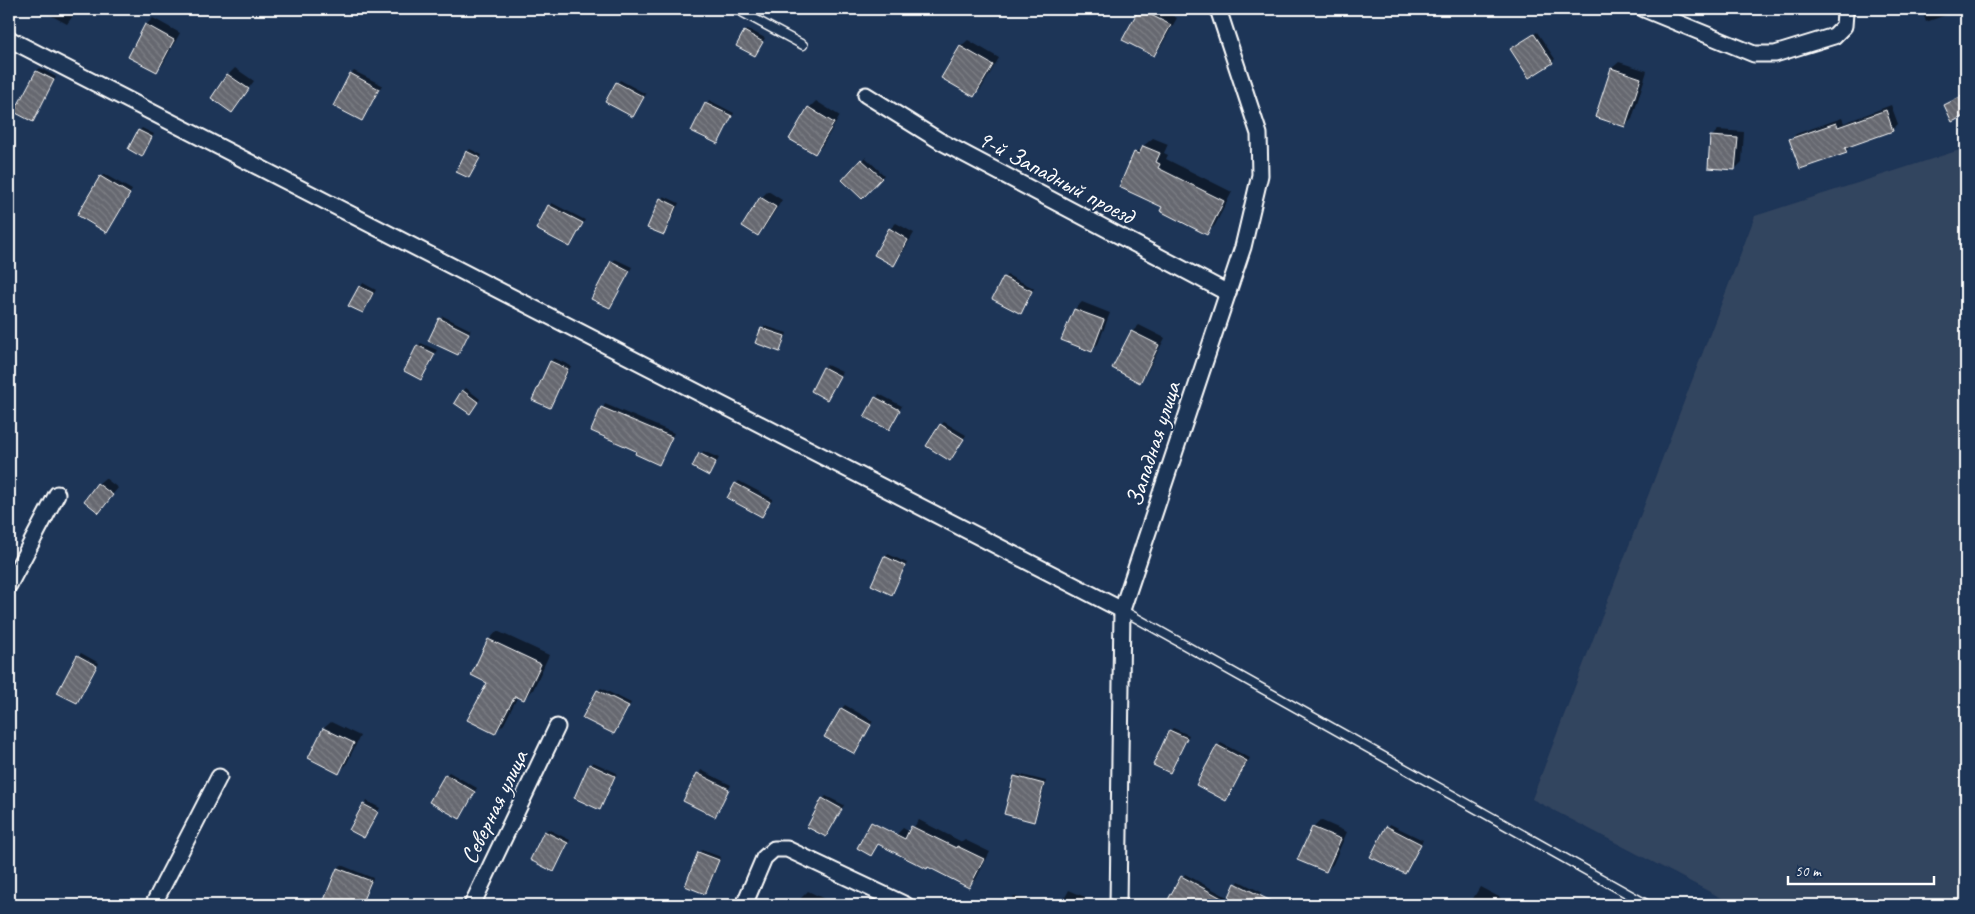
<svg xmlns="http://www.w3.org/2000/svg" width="1975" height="914" viewBox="0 0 1975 914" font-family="Caveat,sans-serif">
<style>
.built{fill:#33445e}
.shadow{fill:#0007}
.building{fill:url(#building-back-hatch);stroke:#fff}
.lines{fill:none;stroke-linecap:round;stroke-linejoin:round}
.lane-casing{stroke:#fff;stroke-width:11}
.street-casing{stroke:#fff;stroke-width:19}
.lane{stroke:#1d3557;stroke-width:8}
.street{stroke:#1d3557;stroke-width:15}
.labels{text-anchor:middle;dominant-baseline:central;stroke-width:4;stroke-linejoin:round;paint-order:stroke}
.street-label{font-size:24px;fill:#fff;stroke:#1d3557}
</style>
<defs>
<pattern id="building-back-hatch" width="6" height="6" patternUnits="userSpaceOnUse" patternTransform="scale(1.25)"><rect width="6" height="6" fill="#666870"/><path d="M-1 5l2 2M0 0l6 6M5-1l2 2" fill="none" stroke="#7d7f85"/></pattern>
</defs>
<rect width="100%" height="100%" fill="#1d3557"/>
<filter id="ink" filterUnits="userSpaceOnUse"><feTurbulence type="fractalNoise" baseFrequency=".02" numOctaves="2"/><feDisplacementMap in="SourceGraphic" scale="10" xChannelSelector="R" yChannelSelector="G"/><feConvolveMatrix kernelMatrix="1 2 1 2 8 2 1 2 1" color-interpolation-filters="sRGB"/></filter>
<g filter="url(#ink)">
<path class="built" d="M 1966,148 L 1966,905 L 1735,905 L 1532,799 L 1755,216 Z"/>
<g class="shadow">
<path d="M 39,9 L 78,9 L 67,24 Z"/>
<path d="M 1141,9 L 1160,9 L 1177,18 L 1160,48 L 1154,55 L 1124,39 Z"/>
<path d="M 1763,9 L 1774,9 L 1765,13 Z"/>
<path d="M 1922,9 L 1957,9 L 1952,13 L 1926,22 Z"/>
<path d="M 153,18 L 180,33 L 163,64 L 157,71 L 146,25 Z"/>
<path d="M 748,29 L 765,38 L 755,55 L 745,32 Z"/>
<path d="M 1537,32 L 1555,59 L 1552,62 L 1512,49 Z"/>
<path d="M 968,40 L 999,58 L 981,89 L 974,95 L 943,77 L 961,46 Z"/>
<path d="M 1619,62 L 1647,71 L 1632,119 L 1625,126 L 1612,68 Z"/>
<path d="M 40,68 L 56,77 L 33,120 L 37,71 Z"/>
<path d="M 235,68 L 254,81 L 232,111 L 228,75 Z"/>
<path d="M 354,71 L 382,85 L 362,120 L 351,74 Z"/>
<path d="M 620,80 L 646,94 L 633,115 L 617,83 Z"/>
<path d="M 1966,94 L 1966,114 L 1953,120 L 1945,105 Z"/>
<path d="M 709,100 L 734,113 L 718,143 L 693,131 Z"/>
<path d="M 816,101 L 840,116 L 822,146 L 815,153 L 809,108 Z"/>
<path d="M 1891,105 L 1898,124 L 1892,130 L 1852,145 L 1846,151 L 1791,139 L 1796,134 L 1842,118 L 1844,123 Z"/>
<path d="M 142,128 L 154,134 L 144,152 L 139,131 Z"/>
<path d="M 1718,130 L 1744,132 L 1742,162 L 1735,169 L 1711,137 Z"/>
<path d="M 1153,138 L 1168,144 L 1164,153 L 1168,155 L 1166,159 L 1232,192 L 1215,225 L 1207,233 L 1164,206 L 1121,187 L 1136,152 Z"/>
<path d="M 470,149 L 482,155 L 469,177 L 467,152 Z"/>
<path d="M 865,157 L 884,175 L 862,197 L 843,180 Z"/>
<path d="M 104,174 L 132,190 L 110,228 L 101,177 Z"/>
<path d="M 768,191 L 782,200 L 765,227 L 758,234 L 761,198 Z"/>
<path d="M 664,196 L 679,203 L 666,231 L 663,234 L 661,199 Z"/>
<path d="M 552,203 L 585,220 L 570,245 L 549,206 Z"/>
<path d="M 896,223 L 914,233 L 900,257 L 894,264 L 890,229 Z"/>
<path d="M 615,259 L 632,267 L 610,307 L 612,262 Z"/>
<path d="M 1007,275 L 1034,288 L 1021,312 L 1004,278 Z"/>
<path d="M 363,283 L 376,290 L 363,312 L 350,305 Z"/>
<path d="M 1082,302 L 1110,313 L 1098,344 L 1091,350 L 1063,339 L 1075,309 Z"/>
<path d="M 443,316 L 471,330 L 457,354 L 440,319 Z"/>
<path d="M 1139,325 L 1165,338 L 1146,374 L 1140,381 L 1132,332 Z"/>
<path d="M 765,326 L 787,333 L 782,347 L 779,350 L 762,329 Z"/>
<path d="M 421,343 L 437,350 L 421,379 L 418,346 Z"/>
<path d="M 554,358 L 571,366 L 550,407 L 551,361 Z"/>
<path d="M 827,365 L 842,372 L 827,398 L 824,368 Z"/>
<path d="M 466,388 L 480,399 L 473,409 L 463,391 Z"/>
<path d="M 879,394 L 902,406 L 889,428 L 866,417 Z"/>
<path d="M 605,404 L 674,433 L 658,464 L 638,451 L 592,430 Z"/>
<path d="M 944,422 L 966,435 L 953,456 L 941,425 Z"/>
<path d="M 703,451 L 719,458 L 709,475 L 694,467 Z"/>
<path d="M 105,478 L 118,488 L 99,511 L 98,484 Z"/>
<path d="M 739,481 L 773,499 L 762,516 L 736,484 Z"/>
<path d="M 888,554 L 907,563 L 892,593 L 885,557 Z"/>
<path d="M 497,631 L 549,655 L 533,690 L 524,699 L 518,696 L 504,724 L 495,732 L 489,640 Z"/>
<path d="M 81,653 L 99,663 L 77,702 L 78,656 Z"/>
<path d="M 601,688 L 631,703 L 614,733 L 598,691 Z"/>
<path d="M 845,705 L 873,721 L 858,749 L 842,708 Z"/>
<path d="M 331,722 L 360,736 L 346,765 L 339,772 L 310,758 L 324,728 Z"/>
<path d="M 1173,728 L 1189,735 L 1170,771 L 1170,731 Z"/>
<path d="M 1221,743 L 1250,758 L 1226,800 L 1218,746 Z"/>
<path d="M 593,762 L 617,773 L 599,808 L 590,765 Z"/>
<path d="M 701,770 L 731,785 L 715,815 L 685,800 Z"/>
<path d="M 449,772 L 477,788 L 460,818 L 446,775 Z"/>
<path d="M 1018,774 L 1046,781 L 1036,818 L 1033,821 L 1015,777 Z"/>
<path d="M 826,796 L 844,805 L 826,836 L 823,799 Z"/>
<path d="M 367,801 L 380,808 L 364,836 L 351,829 Z"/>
<path d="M 919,820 L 962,842 L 965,840 L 990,852 L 976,879 L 969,886 L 896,835 L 903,828 L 910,832 Z"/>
<path d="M 1320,820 L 1347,832 L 1333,864 L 1326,871 L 1299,859 L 1313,827 Z"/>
<path d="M 1390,824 L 1423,840 L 1405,873 L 1372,856 Z"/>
<path d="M 548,829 L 570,840 L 554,870 L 545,832 Z"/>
<path d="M 702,850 L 721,857 L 708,889 L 705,892 L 699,853 Z"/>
<path d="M 341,865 L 373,878 L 362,905 L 324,905 L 338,868 Z"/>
<path d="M 1185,874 L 1229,898 L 1239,881 L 1261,892 L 1254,905 L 1166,905 Z"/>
<path d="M 1480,887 L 1501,898 L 1497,905 L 1469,905 Z"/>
<path d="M 1069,890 L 1085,897 L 1081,905 L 1061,905 Z"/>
<path d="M 808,891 L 837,905 L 790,905 L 795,900 L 798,901 Z"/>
<path d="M 1014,896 L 1036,905 L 1008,905 Z"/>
</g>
<g class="building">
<path d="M 1139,9 L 1171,25 L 1154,56 L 1122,40 Z"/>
<path d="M 145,24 L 174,40 L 157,72 L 128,57 Z"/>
<path d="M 744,31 L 763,42 L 755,56 L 736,46 Z"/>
<path d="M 1534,34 L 1553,63 L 1529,78 L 1510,49 Z"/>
<path d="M 960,46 L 993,65 L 974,97 L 941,78 Z"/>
<path d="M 1611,68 L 1641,78 L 1625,127 L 1595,117 Z"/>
<path d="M 36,71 L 54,80 L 33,122 L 14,112 Z"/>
<path d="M 350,73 L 379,89 L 362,121 L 333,106 Z"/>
<path d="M 227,74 L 249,89 L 232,113 L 211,98 Z"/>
<path d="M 616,82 L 644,97 L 633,117 L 605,102 Z"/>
<path d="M 1966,94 L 1966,115 L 1952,122 L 1944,105 Z"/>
<path d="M 705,103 L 732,116 L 718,144 L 691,131 Z"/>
<path d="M 808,107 L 834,123 L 815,154 L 789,139 Z"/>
<path d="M 1886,110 L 1893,131 L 1845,148 L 1847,153 L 1800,169 L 1789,139 L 1836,123 L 1838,127 Z"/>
<path d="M 138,130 L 152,137 L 142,157 L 128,149 Z"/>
<path d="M 1710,136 L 1738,138 L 1735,170 L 1708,168 Z"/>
<path d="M 1143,146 L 1160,153 L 1156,162 L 1160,164 L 1158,168 L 1224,201 L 1207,235 L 1160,211 L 1162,207 L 1119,187 L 1134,152 L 1139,154 Z"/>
<path d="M 466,151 L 480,158 L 469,178 L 456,172 Z"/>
<path d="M 861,159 L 882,178 L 862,199 L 842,180 Z"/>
<path d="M 100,176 L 130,194 L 107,233 L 77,215 Z"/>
<path d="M 760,197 L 776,207 L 758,236 L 742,226 Z"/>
<path d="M 660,198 L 676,206 L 664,235 L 647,228 Z"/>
<path d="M 548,205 L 583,223 L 570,247 L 536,229 Z"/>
<path d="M 889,228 L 908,240 L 894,266 L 874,255 Z"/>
<path d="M 611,261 L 630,271 L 610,308 L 591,299 Z"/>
<path d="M 1003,277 L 1032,291 L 1021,314 L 992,299 Z"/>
<path d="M 359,286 L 373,293 L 363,313 L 348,306 Z"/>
<path d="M 1074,309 L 1104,320 L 1092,352 L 1061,340 Z"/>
<path d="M 439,318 L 469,333 L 458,355 L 428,341 Z"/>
<path d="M 761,328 L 785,336 L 780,352 L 755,343 Z"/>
<path d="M 1131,331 L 1159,345 L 1140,383 L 1112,368 Z"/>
<path d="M 417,345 L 435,354 L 421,380 L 404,371 Z"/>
<path d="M 550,361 L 568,369 L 550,408 L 532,400 Z"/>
<path d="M 823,367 L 840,376 L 827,400 L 811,391 Z"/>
<path d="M 462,390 L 478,402 L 470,414 L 454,403 Z"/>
<path d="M 875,397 L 900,410 L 889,430 L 864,417 Z"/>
<path d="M 601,407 L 672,437 L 659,465 L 635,454 L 636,451 L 591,431 Z"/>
<path d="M 940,424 L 964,439 L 950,461 L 926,446 Z"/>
<path d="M 699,453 L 716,462 L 709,476 L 692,467 Z"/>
<path d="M 97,483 L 113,495 L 99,513 L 84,501 Z"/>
<path d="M 735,483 L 770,502 L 762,517 L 727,498 Z"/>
<path d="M 884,556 L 905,566 L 892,595 L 871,585 Z"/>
<path d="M 488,639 L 541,664 L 524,700 L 515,696 L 495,734 L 467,720 L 487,683 L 471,675 Z"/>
<path d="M 77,655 L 97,666 L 77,703 L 57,693 Z"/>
<path d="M 597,690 L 629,706 L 614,734 L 582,718 Z"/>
<path d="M 841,708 L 871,725 L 855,754 L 824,737 Z"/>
<path d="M 323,728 L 354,743 L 339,774 L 308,758 Z"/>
<path d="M 1169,730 L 1187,738 L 1170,773 L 1153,765 Z"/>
<path d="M 1217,745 L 1247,761 L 1226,801 L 1196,785 Z"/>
<path d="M 589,764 L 615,776 L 600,810 L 574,798 Z"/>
<path d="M 697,773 L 729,789 L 715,817 L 683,801 Z"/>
<path d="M 445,774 L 475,792 L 460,819 L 429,802 Z"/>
<path d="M 1014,776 L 1044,784 L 1034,822 L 1004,814 Z"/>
<path d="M 822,798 L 842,809 L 826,837 L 807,827 Z"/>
<path d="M 363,804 L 378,812 L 364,838 L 349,830 Z"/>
<path d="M 871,822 L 905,839 L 911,826 L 956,848 L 957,846 L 984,859 L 969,888 L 928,867 L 927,869 L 878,844 L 871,856 L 857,848 Z"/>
<path d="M 1386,826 L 1421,844 L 1405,874 L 1370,857 Z"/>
<path d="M 1312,827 L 1341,839 L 1326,872 L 1297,860 Z"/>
<path d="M 544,831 L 568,843 L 554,872 L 530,860 Z"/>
<path d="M 698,852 L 719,860 L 705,894 L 685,886 Z"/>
<path d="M 337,868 L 371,881 L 361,905 L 322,905 Z"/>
<path d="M 1181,876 L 1227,901 L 1235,883 L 1279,905 L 1165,905 Z"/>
</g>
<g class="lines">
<defs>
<g id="lane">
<path d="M 736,9 L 803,45"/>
<path d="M 1122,610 L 1648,905"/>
</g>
<g id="street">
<path d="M 1644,9 L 1754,54 L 1775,54 L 1834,36 L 1844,26 L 1845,13 L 1842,9"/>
<path d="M 9,39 L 1122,610"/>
<path d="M 866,95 L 940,141 L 1228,293"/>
<path d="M 9,585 L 57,494"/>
<path d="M 153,905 L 219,777"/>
<path d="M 472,905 L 557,727"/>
<path d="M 744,905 L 764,858 L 774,849 L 787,849 L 906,905"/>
<path d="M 1118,905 L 1122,610 L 1243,247 L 1260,175 L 1259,134 L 1218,9"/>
</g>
</defs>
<use href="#lane" class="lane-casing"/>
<use href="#street" class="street-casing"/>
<use href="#lane" class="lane"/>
<use href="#street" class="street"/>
</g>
</g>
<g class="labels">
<g class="street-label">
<text transform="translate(1056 177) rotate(28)">9-й Западный проезд</text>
<text transform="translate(1153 444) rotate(-72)">Западная улица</text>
<text transform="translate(494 807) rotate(-64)">Северная улица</text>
</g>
</g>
<rect width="1975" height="914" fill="none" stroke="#1d3557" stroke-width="30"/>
<rect x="15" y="15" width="1945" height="884" fill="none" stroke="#fff" stroke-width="2" filter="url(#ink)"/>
<path d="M1788 876v8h146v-8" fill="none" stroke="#ffffff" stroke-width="2.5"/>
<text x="1795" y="876" font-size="15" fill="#ffffff" stroke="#1d3557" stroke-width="4" paint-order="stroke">50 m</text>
</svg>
